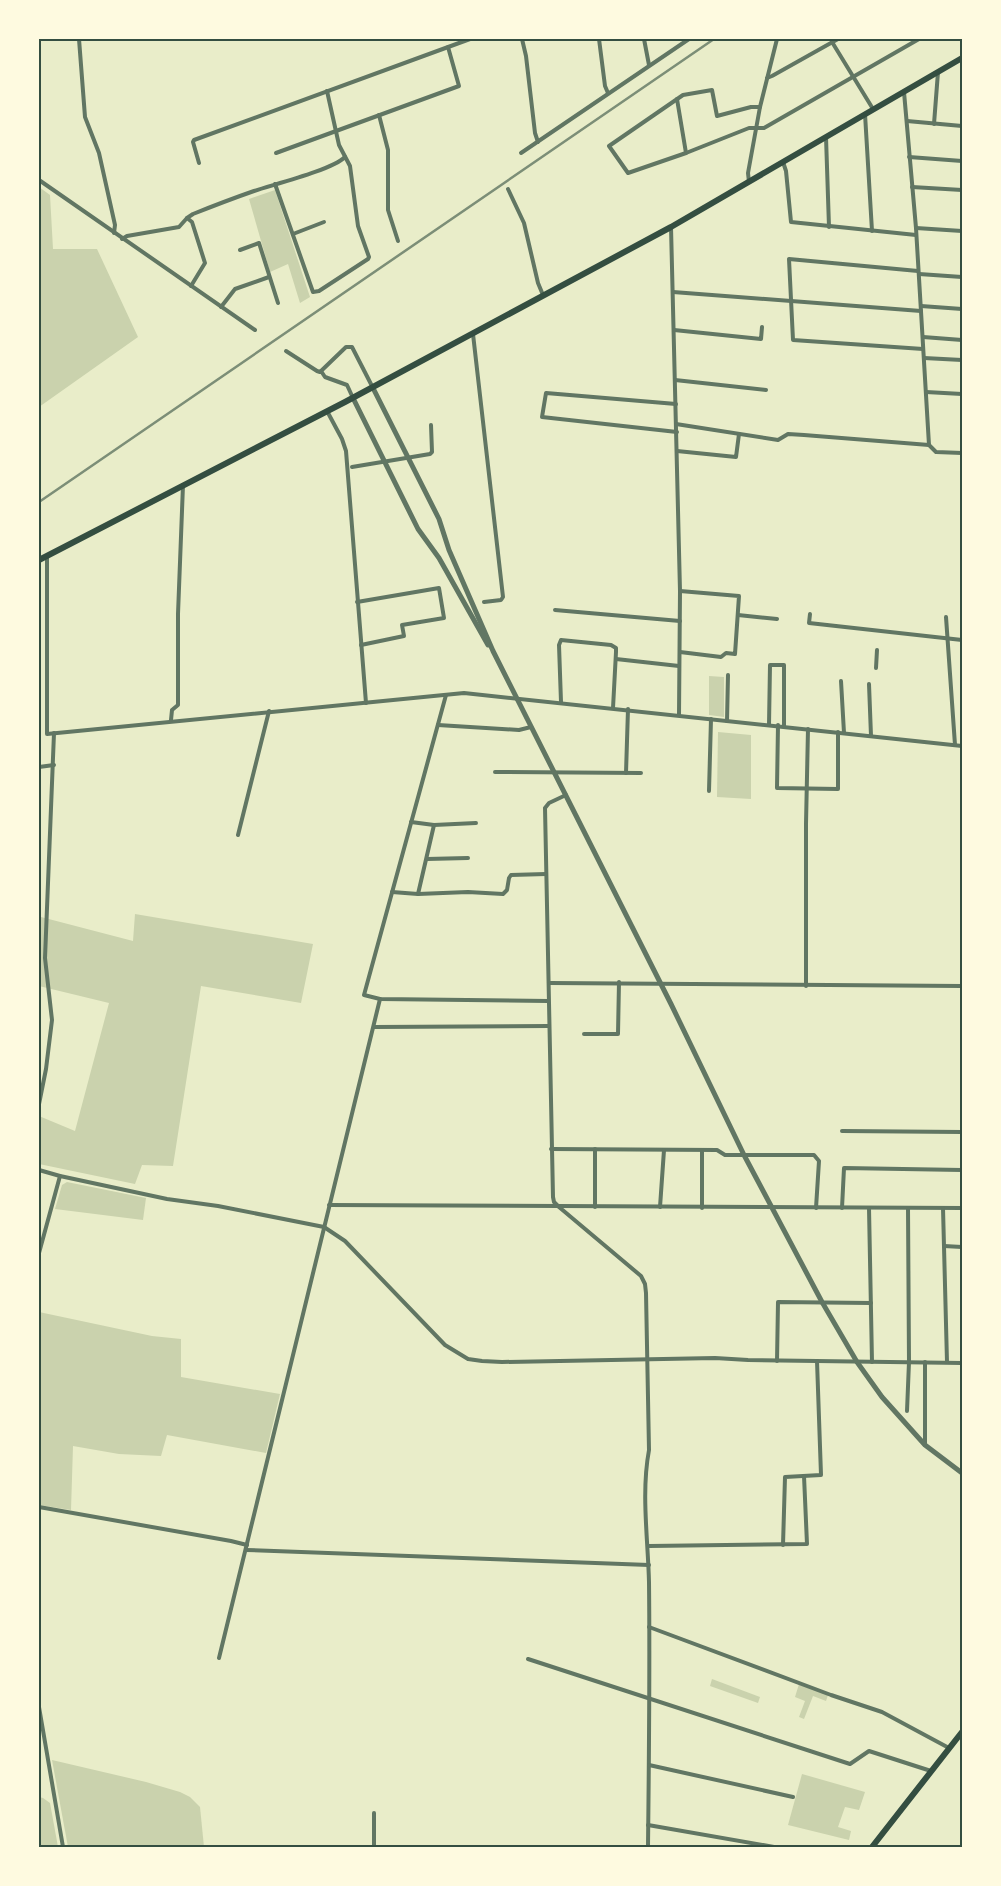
<svg xmlns="http://www.w3.org/2000/svg" width="1001" height="1886" viewBox="0 0 1001 1886" font-family="Helvetica,sans-serif">
<style>
.green{fill:#cad2ad}
.lines{fill:none;stroke-linecap:round;stroke-linejoin:round}
.minor{stroke:#617663;stroke-width:4}
.tertiary{stroke:#617663;stroke-width:5}
.primary{stroke:#344e41;stroke-width:6}
.trunk{stroke:#344e41;stroke-width:6}
.rail{stroke:#7c8e77;stroke-width:2.5}
.neatline{fill:none;stroke:#344e41;stroke-width:2}
</style>
<rect width="100%" height="100%" fill="#e9edc9"/>
<g class="green">
<path d="M 39,187 L 50,195 L 53,249 L 97,249 L 138,337 L 39,407 Z"/>
<path d="M 275,190 L 310,297 L 300,303 L 288,264 L 270,272 L 249,199 Z"/>
<path d="M 709,676 L 724,677 L 724,717 L 709,715 Z"/>
<path d="M 718,732 L 751,735 L 751,799 L 717,797 Z"/>
<path d="M 135,914 L 313,944 L 301,1003 L 201,986 L 173,1166 L 142,1165 L 135,1184 L 39,1164 L 39,1116 L 75,1131 L 109,1003 L 39,986 L 39,933 L 41,917 L 133,941 Z"/>
<path d="M 67,1182 L 146,1198 L 143,1220 L 55,1209 L 62,1185 Z"/>
<path d="M 39,1312 L 152,1336 L 181,1339 L 181,1377 L 280,1394 L 266,1453 L 167,1435 L 161,1456 L 119,1454 L 73,1446 L 71,1510 L 39,1505 Z"/>
<path d="M 712,1679 L 760,1697 L 758,1703 L 710,1686 Z"/>
<path d="M 799,1684 L 828,1695 L 826,1701 L 813,1696 L 804,1719 L 799,1717 L 805,1701 L 795,1697 Z"/>
<path d="M 52,1760 L 146,1782 L 180,1792 L 190,1797 L 200,1807 L 204,1847 L 68,1847 Z"/>
<path d="M 802,1774 L 865,1792 L 859,1810 L 845,1807 L 838,1827 L 851,1831 L 849,1840 L 788,1825 Z"/>
<path d="M 39,1797 L 43,1798 L 50,1803 L 58,1847 L 39,1847 Z"/>
</g>
<g class="lines">
<g class="minor">
<path d="M 79,39 L 85,117 L 99,153 L 115,225 L 114,233"/>
<path d="M 522,39 L 526,56 L 535,133 L 538,142"/>
<path d="M 599,39 L 605,86 L 608,93"/>
<path d="M 644,39 L 649,65"/>
<path d="M 832,42 L 873,109"/>
<path d="M 767,78 L 772,76 L 838,39"/>
<path d="M 904,92 L 916,228 L 929,445"/>
<path d="M 677,99 L 686,153"/>
<path d="M 760,107 L 751,107 L 717,116 L 712,90 L 683,95 L 609,146 L 628,173 L 686,153 L 749,128 L 764,128 L 919,39"/>
<path d="M 865,114 L 872,231"/>
<path d="M 379,115 L 388,150 L 388,210 L 398,241"/>
<path d="M 907,121 L 962,126"/>
<path d="M 934,124 L 938,72"/>
<path d="M 826,137 L 829,227"/>
<path d="M 276,153 L 459,86 L 448,47"/>
<path d="M 521,153 L 689,39"/>
<path d="M 909,157 L 962,161"/>
<path d="M 783,162 L 786,171 L 791,222 L 916,235"/>
<path d="M 199,163 L 193,142 L 194,140 L 470,39"/>
<path d="M 39,180 L 255,330"/>
<path d="M 749,182 L 748,173 L 760,107 L 777,39"/>
<path d="M 275,184 L 313,292 L 319,291 L 368,259 L 369,257 L 358,226 L 350,166 L 339,145 L 327,91"/>
<path d="M 912,187 L 962,190"/>
<path d="M 508,189 L 524,223 L 538,283 L 543,295"/>
<path d="M 187,218 L 192,222 L 205,263 L 191,286"/>
<path d="M 671,227 L 680,591 L 679,715"/>
<path d="M 916,228 L 962,231"/>
<path d="M 293,234 L 324,222"/>
<path d="M 122,239 L 127,236 L 179,227 L 187,218 L 193,214 C 213,206 234,198 254,191 C 275,184 332,170 345,157"/>
<path d="M 240,250 L 259,243 L 278,303"/>
<path d="M 918,271 L 789,259 L 793,340 L 923,349"/>
<path d="M 919,274 L 962,277"/>
<path d="M 673,292 L 921,311"/>
<path d="M 921,306 L 962,309"/>
<path d="M 221,307 L 235,289 L 269,277"/>
<path d="M 674,330 L 761,339 L 762,327"/>
<path d="M 473,334 L 503,597 L 501,600 L 484,602"/>
<path d="M 923,337 L 962,340"/>
<path d="M 286,351 L 317,371 L 320,372 L 346,347 L 352,347 L 373,388"/>
<path d="M 924,358 L 962,360"/>
<path d="M 321,371 L 325,377 L 347,385 L 353,398"/>
<path d="M 675,380 L 766,390"/>
<path d="M 926,392 L 962,394"/>
<path d="M 676,404 L 546,393 L 542,417 L 677,432"/>
<path d="M 327,411 L 342,439 L 346,451 L 366,703"/>
<path d="M 676,424 L 778,440 L 788,434 L 804,435 L 929,445 L 936,452 L 962,453"/>
<path d="M 677,451 L 736,457 L 739,434"/>
<path d="M 352,467 L 430,454 L 432,452 L 431,425"/>
<path d="M 47,556 L 47,734 L 464,693 L 962,746"/>
<path d="M 680,591 L 739,596 L 735,654 L 726,653 L 721,657 L 680,652"/>
<path d="M 357,602 L 439,588 L 444,618 L 402,625 L 404,636 L 361,645"/>
<path d="M 555,610 L 680,621"/>
<path d="M 810,614 L 809,623 L 962,640"/>
<path d="M 738,615 L 777,619"/>
<path d="M 946,617 L 955,745"/>
<path d="M 616,659 L 679,666"/>
<path d="M 876,668 L 877,650"/>
<path d="M 841,681 L 844,733"/>
<path d="M 869,684 L 871,736"/>
<path d="M 446,695 L 364,995 L 380,999 L 548,1001"/>
<path d="M 561,702 L 559,645 L 561,640 L 611,645 L 616,648 L 616,652 L 613,708"/>
<path d="M 171,720 L 172,710 L 178,705 L 178,614 L 183,485"/>
<path d="M 727,721 L 728,675"/>
<path d="M 438,725 L 519,730 L 531,727"/>
<path d="M 769,725 L 770,665 L 784,665 L 784,726"/>
<path d="M 778,725 L 777,788 L 838,789 L 838,732"/>
<path d="M 39,767 L 54,765"/>
<path d="M 495,772 L 641,773"/>
<path d="M 626,773 L 628,709"/>
<path d="M 709,791 L 711,719"/>
<path d="M 566,795 L 549,803 L 545,808 L 553,1197 L 554,1202 L 559,1207 L 641,1276 L 645,1284 L 646,1293 L 649,1450 C 641,1493 648,1539 649,1582 C 650,1671 649,1759 648,1847"/>
<path d="M 411,822 L 434,825 L 476,823"/>
<path d="M 238,835 L 269,711"/>
<path d="M 427,859 L 468,858"/>
<path d="M 392,892 L 418,894 L 468,892 L 503,894 L 507,890 L 509,878 L 511,875 L 546,874"/>
<path d="M 418,894 L 434,825"/>
<path d="M 550,983 L 962,986"/>
<path d="M 806,986 L 806,824 L 808,729"/>
<path d="M 374,1027 L 549,1026"/>
<path d="M 584,1034 L 618,1034 L 619,982"/>
<path d="M 39,1104 L 46,1069 L 52,1020 L 45,958 L 54,733"/>
<path d="M 842,1131 L 962,1132"/>
<path d="M 551,1149 L 717,1150 L 725,1155 L 814,1155 L 819,1161 L 816,1208"/>
<path d="M 702,1150 L 702,1208"/>
<path d="M 39,1170 L 60,1176 L 167,1199 L 218,1206 L 324,1227 L 345,1241 L 445,1345 L 468,1359 L 482,1361 L 502,1362 L 715,1358 L 748,1360 L 962,1363"/>
<path d="M 329,1205 L 962,1208"/>
<path d="M 595,1207 L 595,1149"/>
<path d="M 660,1207 L 664,1150"/>
<path d="M 842,1208 L 844,1168 L 962,1170"/>
<path d="M 869,1208 L 872,1362"/>
<path d="M 943,1208 L 947,1362"/>
<path d="M 944,1246 L 962,1247"/>
<path d="M 39,1253 L 60,1176"/>
<path d="M 777,1361 L 778,1302 L 871,1303"/>
<path d="M 907,1411 L 909,1362 L 908,1208"/>
<path d="M 925,1445 L 925,1362"/>
<path d="M 39,1507 L 231,1541 L 247,1545"/>
<path d="M 783,1545 L 785,1477 L 821,1475 L 817,1361"/>
<path d="M 649,1546 L 807,1544 L 804,1476"/>
<path d="M 246,1550 L 649,1565"/>
<path d="M 649,1627 L 831,1695 L 882,1712 L 949,1748"/>
<path d="M 219,1658 L 380,999"/>
<path d="M 528,1659 L 850,1764 L 869,1751 L 931,1771"/>
<path d="M 39,1707 L 63,1847"/>
<path d="M 649,1765 L 793,1797"/>
<path d="M 648,1825 L 774,1847"/>
<path d="M 374,1847 L 374,1813"/>
</g>
<g class="tertiary">
<path d="M 373,388 L 439,519 L 449,550 L 493,651 L 671,1004 L 744,1155 L 822,1302 L 857,1362 L 882,1397 L 925,1445 L 962,1473"/>
<path d="M 353,398 L 418,529 L 439,558 L 488,645"/>
</g>
<path class="primary" d="M 39,560 L 345,402 L 671,227 L 962,58"/>
<path class="trunk" d="M 872,1847 L 962,1732"/>
<path class="rail" d="M 39,502 L 714,39"/>
</g>
<rect width="1001" height="1886" fill="none" stroke="#fefae0" stroke-width="80"/>
<rect x="40" y="40" width="921" height="1806" class="neatline"/>
</svg>
